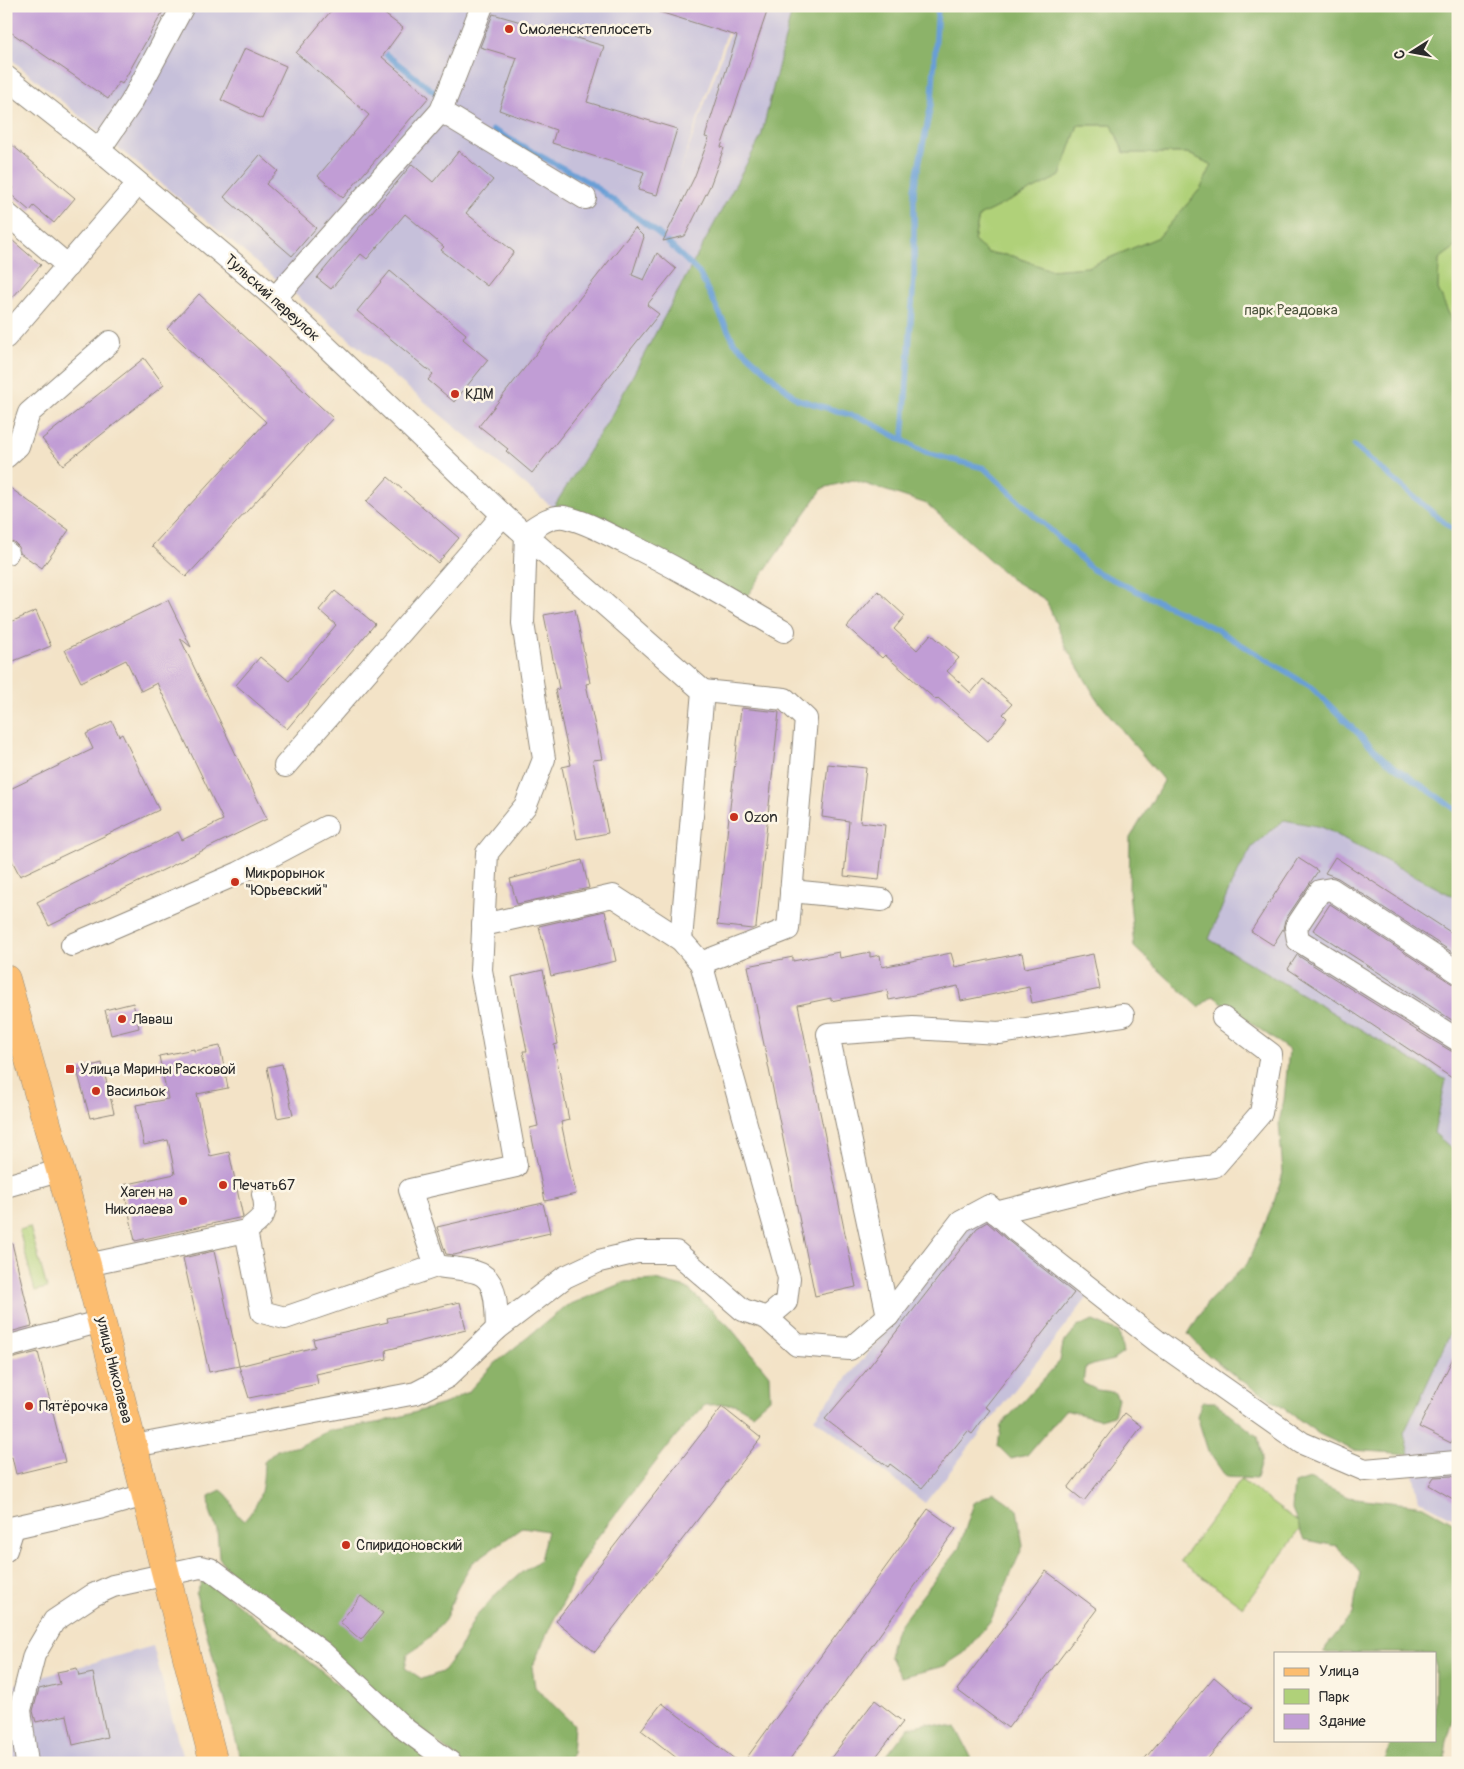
<svg xmlns="http://www.w3.org/2000/svg" width="1464" height="1769" viewBox="0 0 1464 1769" font-family="Pangolin,sans-serif">
<style>
.industrial{fill:#c6c0da}
.green{fill:#b0d179;stroke:#6e7e52}
.forest{fill:#8cb369;stroke:#5c6f4a;fill-rule:evenodd}
.lines{fill:none;stroke-linecap:round;stroke-linejoin:round}
.stream{stroke:#699fd6;stroke-width:5.5}
.building{fill:#c19dd5}
.minor-casing{stroke:#8f8779;stroke-width:24}
.major-casing{stroke:#8f8779;stroke-width:29}
.minor{stroke:#fff;stroke-width:22}
.major{stroke:#fcbd6f;stroke-width:28}
.poi-dot{fill:#c8321e;stroke:#fcf5e5;stroke-width:2}
.labels{text-anchor:middle;dominant-baseline:central;stroke-width:5;stroke-linejoin:round;paint-order:stroke}
.poi-label{font-size:15px;fill:#2b2b2b;stroke:#fcf5e5;text-anchor:start}
.street-label{font-size:15px;fill:#2b2b2b;stroke:#fcf5e5}
.park-label{font-size:15px;fill:#4c543e;stroke:#fcf5e5}
</style>
<rect width="100%" height="100%" fill="#fcf5e5"/>
<filter id="ink" filterUnits="userSpaceOnUse"><feTurbulence type="fractalNoise" baseFrequency=".02" numOctaves="2"/><feDisplacementMap in="SourceGraphic" scale="10" xChannelSelector="R" yChannelSelector="G"/><feConvolveMatrix kernelMatrix="1 2 1 2 8 2 1 2 1" color-interpolation-filters="sRGB"/></filter>
<filter id="wash" filterUnits="userSpaceOnUse"><feTurbulence type="fractalNoise" baseFrequency=".0096" numOctaves="4" result="noise"/><feDisplacementMap in="SourceGraphic" scale="20" xChannelSelector="R" yChannelSelector="G"/><feGaussianBlur stdDeviation="1.12" result="paint"/><feColorMatrix in="noise" values="0 0 0 0 0 0 0 0 0 0 0 0 0 0 0 0 0 1.4 0 .05"/><feComposite in="paint" operator="in"/></filter>
<g filter="url(#wash)">
<rect width="100%" height="100%" fill="#f3e3c7"/>
<g class="industrial">
<path d="M 6,6 L 736,6 L 677,180 L 740,6 L 793,6 L 761,137 L 611,416 L 553,508 L 6,55 Z"/>
<path d="M 1284,820 L 1322,827 L 1458,899 L 1458,1154 L 1434,1133 L 1445,1080 L 1209,939 L 1231,885 L 1252,847 Z"/>
<path d="M 986,1211 L 1088,1297 L 925,1503 L 814,1418 L 873,1347 L 965,1227 Z"/>
<path d="M 1458,1317 L 1458,1520 L 1419,1500 L 1404,1433 Z"/>
<path d="M 153,1646 L 184,1763 L 6,1763 L 6,1687 Z"/>
</g>
<g class="green">
<path d="M 1078,125 L 1112,125 L 1124,153 L 1187,153 L 1212,165 L 1201,188 L 1159,237 L 1088,267 L 1050,270 L 1013,256 L 988,253 L 974,241 L 979,216 L 1060,176 Z"/>
<path d="M 1458,245 L 1458,335 L 1438,289 L 1439,259 Z"/>
<path d="M 30,1227 L 47,1288 L 35,1291 L 19,1230 Z"/>
<path d="M 1241,1480 L 1303,1526 L 1243,1607 L 1180,1561 Z"/>
</g>
<g class="forest">
<path d="M 793,6 L 1458,6 L 1458,245 L 1439,259 L 1438,289 L 1458,335 L 1458,899 L 1322,827 L 1284,820 L 1252,847 L 1231,885 L 1209,939 L 1446,1080 L 1434,1133 L 1458,1154 L 1458,1317 L 1404,1433 L 1409,1454 L 1353,1450 L 1319,1434 L 1268,1397 L 1239,1379 L 1208,1355 L 1188,1334 L 1207,1303 L 1247,1264 L 1273,1205 L 1283,1173 L 1279,1122 L 1284,1100 L 1289,1050 L 1213,996 L 1199,1007 L 1134,947 L 1129,890 L 1130,838 L 1164,781 L 1098,701 L 1067,649 L 1046,600 L 1011,579 L 927,504 L 853,480 L 823,488 L 745,599 L 553,508 L 611,416 L 761,137 ZM 1078,125 L 1112,125 L 1124,153 L 1187,153 L 1212,165 L 1201,188 L 1159,237 L 1088,267 L 1050,270 L 1013,256 L 988,253 L 974,241 L 979,216 L 1060,176 Z"/>
<path d="M 655,1280 L 687,1288 L 729,1326 L 769,1375 L 770,1398 L 752,1414 L 735,1404 L 705,1405 L 676,1436 L 596,1539 L 578,1568 L 565,1599 L 551,1625 L 532,1667 L 535,1687 L 574,1725 L 572,1753 L 569,1763 L 463,1763 L 232,1577 L 219,1557 L 217,1530 L 210,1511 L 209,1496 L 221,1490 C 236,1500 229,1510 244,1521 C 262,1501 263,1488 264,1462 L 277,1450 L 300,1446 L 327,1431 L 382,1422 L 447,1403 L 469,1391 L 492,1366 L 566,1306 L 625,1282 ZM 523,1527 L 547,1531 L 540,1560 L 521,1573 L 497,1593 L 474,1619 L 459,1650 L 442,1672 L 422,1679 L 405,1668 L 408,1654 L 423,1644 L 445,1620 L 458,1586 L 472,1563 Z"/>
<path d="M 1093,1321 L 1119,1332 L 1123,1353 L 1113,1360 L 1096,1364 L 1085,1368 L 1083,1383 L 1097,1390 L 1114,1392 L 1118,1399 L 1114,1415 L 1099,1419 L 1065,1410 L 1027,1455 L 1011,1459 L 998,1446 L 1001,1425 L 1060,1361 L 1063,1344 L 1077,1327 Z"/>
<path d="M 1202,1402 L 1215,1402 L 1258,1437 L 1262,1458 L 1256,1479 L 1226,1477 L 1208,1451 L 1197,1416 Z"/>
<path d="M 1309,1479 L 1348,1497 L 1424,1506 L 1458,1525 L 1458,1710 C 1451,1723 1443,1748 1446,1763 L 1384,1763 L 1390,1746 L 1386,1740 L 1435,1740 L 1435,1653 L 1325,1653 L 1326,1647 L 1353,1613 L 1360,1573 L 1337,1546 L 1305,1540 L 1292,1509 L 1294,1484 Z"/>
<path d="M 994,1492 L 1017,1509 L 1023,1546 L 991,1620 L 964,1653 L 944,1666 L 901,1677 L 889,1656 L 895,1631 L 959,1548 L 974,1503 Z"/>
<path d="M 204,1577 L 435,1763 L 242,1763 L 196,1594 Z"/>
<path d="M 927,1723 L 956,1728 L 970,1755 L 970,1763 L 881,1763 L 908,1728 Z"/>
</g>
<g class="lines">
<g class="stream">
<path d="M 324,6 L 336,16"/>
<path d="M 379,49 L 441,97"/>
<path d="M 493,130 L 590,183 L 658,233 L 699,273 L 734,342 L 797,399 L 864,419 L 926,453 L 984,468 L 1093,570 L 1216,629 L 1311,687 L 1385,760 L 1458,811"/>
<path d="M 903,440 L 914,276 L 914,189 L 932,100 L 938,6"/>
<path d="M 1354,446 L 1458,534"/>
</g>
</g>
<g id="blocks">
<g class="building">
<path d="M 6,6 L 166,6 L 122,84 L 119,82 L 108,99 L 6,29 Z"/>
<path d="M 335,6 L 374,6 L 403,28 L 382,57 L 429,97 L 343,198 L 318,176 L 369,115 L 296,53 Z"/>
<path d="M 654,6 L 769,6 L 721,147 L 724,148 L 710,186 L 685,236 L 663,241 L 694,178 L 709,138 L 705,137 L 737,36 L 653,10 Z"/>
<path d="M 493,14 L 604,46 L 587,102 L 677,129 L 657,195 L 638,190 L 644,172 L 552,143 L 556,130 L 499,110 L 517,58 L 480,47 Z"/>
<path d="M 245,48 L 286,66 L 262,119 L 221,100 Z"/>
<path d="M 6,140 L 75,198 L 54,223 L 34,206 L 30,211 L 9,193 L 13,188 L 6,183 Z"/>
<path d="M 459,151 L 493,180 L 466,213 L 514,252 L 487,286 L 441,250 L 444,247 L 405,214 L 367,259 L 361,254 L 331,289 L 317,278 L 412,164 L 433,182 Z"/>
<path d="M 260,155 L 278,171 L 266,184 L 316,228 L 292,256 L 224,197 Z"/>
<path d="M 635,228 L 644,237 L 632,275 L 644,280 L 657,253 L 676,269 L 647,305 L 659,314 L 532,473 L 506,451 L 508,449 L 479,426 Z"/>
<path d="M 6,235 L 41,265 L 6,305 Z"/>
<path d="M 390,271 L 466,334 L 463,339 L 488,360 L 454,402 L 428,380 L 433,374 L 357,311 Z"/>
<path d="M 199,294 L 333,418 L 186,577 L 152,546 L 266,422 L 167,329 Z"/>
<path d="M 144,358 L 164,385 L 63,465 L 42,439 Z"/>
<path d="M 388,477 L 459,538 L 438,563 L 366,502 Z"/>
<path d="M 6,485 L 69,530 L 42,568 L 20,553 L 19,547 L 14,542 L 6,540 Z"/>
<path d="M 335,591 L 375,624 L 287,729 L 236,685 L 260,657 L 289,681 L 336,625 L 319,610 Z"/>
<path d="M 878,591 L 905,616 L 894,629 L 917,650 L 931,634 L 959,658 L 947,671 L 971,693 L 983,679 L 1012,704 L 1003,714 L 1007,718 L 988,741 L 938,698 L 936,700 L 885,655 L 882,658 L 847,627 Z"/>
<path d="M 168,600 L 191,647 L 180,638 L 267,819 L 49,926 L 37,902 L 178,832 L 182,840 L 223,820 L 157,683 L 141,691 L 126,660 L 81,682 L 65,650 Z"/>
<path d="M 575,609 L 590,683 L 586,684 L 602,759 L 593,760 L 608,833 L 577,839 L 562,767 L 571,765 L 555,690 L 559,689 L 544,615 Z"/>
<path d="M 36,611 L 51,646 L 6,664 L 6,624 Z"/>
<path d="M 741,708 L 779,712 L 756,927 L 752,929 L 717,925 Z"/>
<path d="M 112,721 L 119,736 L 122,734 L 159,810 L 20,876 L 6,849 L 6,791 L 93,749 L 86,734 Z"/>
<path d="M 828,764 L 866,768 L 860,822 L 885,825 L 879,880 L 844,876 L 849,821 L 822,817 Z"/>
<path d="M 1335,857 L 1458,937 L 1458,956 L 1338,878 L 1325,873 Z"/>
<path d="M 1298,858 L 1318,871 L 1285,920 L 1283,929 L 1273,945 L 1251,931 Z"/>
<path d="M 582,860 L 589,888 L 517,904 L 510,879 Z"/>
<path d="M 1330,904 L 1451,983 L 1458,985 L 1458,1024 L 1313,930 Z"/>
<path d="M 605,911 L 616,961 L 551,976 L 539,926 Z"/>
<path d="M 839,952 L 840,958 L 870,952 L 870,957 L 880,955 L 882,967 L 951,953 L 955,967 L 1022,953 L 1025,968 L 1093,954 L 1100,989 L 1032,1003 L 1029,987 L 961,1001 L 958,986 L 889,1000 L 887,990 L 831,1001 L 831,998 L 798,1005 L 856,1287 L 815,1296 L 748,966 L 793,957 L 793,961 Z"/>
<path d="M 1297,955 L 1429,1038 L 1451,1051 L 1458,1053 L 1458,1082 L 1288,969 Z"/>
<path d="M 543,970 L 558,1044 L 554,1045 L 569,1120 L 561,1122 L 576,1194 L 545,1201 L 530,1128 L 538,1126 L 523,1051 L 527,1051 L 512,977 Z"/>
<path d="M 133,1003 L 139,1028 L 111,1035 L 105,1010 Z"/>
<path d="M 220,1046 L 228,1088 L 197,1094 L 210,1156 L 229,1152 L 243,1217 L 135,1241 L 123,1185 L 175,1174 L 168,1140 L 144,1145 L 136,1105 L 168,1099 L 159,1056 L 194,1049 L 194,1051 Z"/>
<path d="M 102,1063 L 114,1113 L 90,1118 L 77,1070 Z"/>
<path d="M 282,1064 L 293,1115 L 277,1118 L 267,1067 Z"/>
<path d="M 543,1203 L 550,1233 L 454,1255 L 446,1254 L 437,1227 Z"/>
<path d="M 987,1222 L 1006,1239 L 1074,1293 L 985,1407 L 990,1410 L 972,1434 L 968,1431 L 922,1488 L 890,1464 L 888,1467 L 825,1419 L 865,1372 L 977,1228 Z"/>
<path d="M 6,1243 L 12,1243 L 32,1326 L 6,1333 Z"/>
<path d="M 214,1251 L 239,1366 L 209,1372 L 183,1258 Z"/>
<path d="M 460,1302 L 466,1330 L 386,1350 L 387,1359 L 316,1374 L 318,1384 L 249,1398 L 239,1366 L 315,1347 L 313,1339 L 388,1322 L 387,1318 Z"/>
<path d="M 1458,1348 L 1458,1429 L 1451,1443 L 1419,1427 Z"/>
<path d="M 38,1352 L 65,1462 L 16,1474 L 12,1457 L 6,1459 L 6,1360 Z"/>
<path d="M 722,1407 L 761,1438 L 595,1652 L 556,1621 Z"/>
<path d="M 1125,1413 L 1142,1426 L 1084,1501 L 1068,1488 Z"/>
<path d="M 1452,1476 L 1458,1479 L 1458,1502 L 1429,1485 L 1434,1477 Z"/>
<path d="M 928,1509 L 956,1529 L 787,1763 L 743,1763 Z"/>
<path d="M 1046,1571 L 1097,1609 L 1008,1728 L 957,1690 Z"/>
<path d="M 361,1596 L 383,1613 L 361,1640 L 340,1622 Z"/>
<path d="M 77,1668 L 79,1676 L 93,1673 L 107,1737 L 73,1745 L 67,1715 L 36,1722 L 33,1711 L 39,1689 L 60,1684 L 57,1672 Z"/>
<path d="M 1214,1677 L 1251,1708 L 1204,1763 L 1141,1763 Z"/>
<path d="M 875,1700 L 903,1722 L 871,1763 L 827,1763 Z"/>
<path d="M 662,1703 L 740,1763 L 683,1763 L 641,1730 Z"/>
</g>
</g>
</g>
<g filter="url(#ink)">
<use href="#blocks" fill-opacity="0" stroke="#8f8779" stroke-width="1"/>
<g class="lines">
<defs>
<g id="minor">
<path d="M 6,77 L 99,150 L 275,298 L 503,515 L 703,691 L 681,940 L 701,963 L 789,1278 L 786,1302 L 767,1318"/>
<path d="M 441,111 L 585,198"/>
<path d="M 99,150 L 131,103 L 183,6"/>
<path d="M 6,213 L 68,266"/>
<path d="M 275,298 L 441,111 L 482,6"/>
<path d="M 6,337 L 138,184"/>
<path d="M 6,457 L 18,446 L 29,413 L 110,342"/>
<path d="M 526,533 C 537,526 550,515 564,517 C 585,521 605,533 624,542 C 679,568 731,600 784,631"/>
<path d="M 6,553 L 7,553"/>
<path d="M 285,766 L 503,515"/>
<path d="M 791,891 L 882,900"/>
<path d="M 483,925 L 613,896 L 681,940"/>
<path d="M 72,945 L 239,873 L 326,827"/>
<path d="M 701,963 L 788,929 L 806,719 L 785,699 L 703,691"/>
<path d="M 1458,972 L 1331,889 L 1320,891 L 1296,927 L 1298,940 L 1458,1040"/>
<path d="M 6,1186 L 62,1170"/>
<path d="M 996,1213 L 1147,1175 L 1215,1166 L 1261,1113 L 1271,1054 L 1223,1018"/>
<path d="M 246,1231 C 262,1218 269,1215 263,1194"/>
<path d="M 87,1265 L 246,1231 L 262,1312 L 285,1318 L 436,1266"/>
<path d="M 888,1316 L 828,1034 L 913,1028 L 999,1033 L 1123,1015"/>
<path d="M 497,1329 C 496,1314 498,1287 485,1277 C 477,1269 448,1268 436,1266 L 410,1190 L 516,1166 L 481,970 L 487,853 L 526,805 L 544,759 L 523,623 L 526,533"/>
<path d="M 6,1347 L 102,1321"/>
<path d="M 134,1446 L 416,1393 L 447,1377 L 497,1329 L 565,1277 L 599,1261 L 637,1252 L 676,1252 L 743,1310 L 767,1318 L 797,1345 L 850,1349 L 888,1316 L 961,1221 L 989,1206 L 1014,1229 L 1157,1341 L 1302,1443 L 1365,1470 L 1456,1462"/>
<path d="M 6,1529 L 103,1507 L 145,1495"/>
<path d="M 6,1550 L 13,1528"/>
<path d="M 27,1763 L 20,1710 L 34,1655 L 54,1621 L 93,1595 L 113,1586 L 200,1567 L 210,1569 L 323,1653 L 406,1730 L 451,1763"/>
</g>
<path id="major" d="M 6,979 L 87,1265 L 214,1763"/>
</defs>
<use href="#minor" class="minor-casing"/>
<use href="#major" class="major-casing"/>
<use href="#minor" class="minor"/>
<use href="#major" class="major"/>
</g>
</g>
<g class="poi-dot">
<circle cx="509" cy="29" r="5"/>
<circle cx="455" cy="394" r="5"/>
<circle cx="734" cy="817" r="5"/>
<circle cx="235" cy="882" r="5"/>
<circle cx="122" cy="1019" r="5"/>
<rect x="65" y="1064" width="10" height="10" rx="2.5"/>
<circle cx="96" cy="1091" r="5"/>
<circle cx="223" cy="1185" r="5"/>
<circle cx="183" cy="1201" r="5"/>
<circle cx="29" cy="1406" r="5"/>
<circle cx="346" cy="1545" r="5"/>
</g>
<g class="labels">
<g class="poi-label">
<text x="519" y="29">Смоленсктеплосеть</text>
<text x="465" y="394">КДМ</text>
<text x="744" y="817">Ozon</text>
<text x="245" y="873">Микрорынок<tspan x="245" dy="17">"Юрьевский"</tspan></text>
<text x="132" y="1019">Лаваш</text>
<text x="80" y="1069">Улица Марины Расковой</text>
<text x="106" y="1091">Васильок</text>
<text x="233" y="1185">Печать67</text>
<text x="173" y="1192" text-anchor="end">Хаген на<tspan x="173" dy="17">Николаева</tspan></text>
<text x="39" y="1406">Пятёрочка</text>
<text x="356" y="1545">Спиридоновский</text>
</g>
<g class="street-label">
<text transform="translate(272 298) rotate(42)">Тульский переулок</text>
<text transform="translate(114 1370) rotate(76)">улица Николаева</text>
</g>
<g class="park-label">
<text x="1291" y="310">парк Реадовка</text>
</g>
</g>
<rect width="1464" height="1769" fill="none" stroke="#fcf5e5" stroke-width="25"/>
<rect x="1274" y="1652" width="162" height="90" fill="#fcf5e5" stroke="#a8a49b"/>
<rect x="1284" y="1668" width="25" height="8" fill="#fcbd6f" stroke="#a8a49b"/>
<text x="1319" y="1676" font-size="15" fill="#2b2b2b">Улица</text>
<rect x="1284" y="1689" width="25" height="15" fill="#b0d179" stroke="#a8a49b"/>
<text x="1319" y="1702" font-size="15" fill="#2b2b2b">Парк</text>
<rect x="1284" y="1714" width="25" height="15" fill="#c19dd5" stroke="#a8a49b"/>
<text x="1319" y="1726" font-size="15" fill="#2b2b2b">Здание</text>
<g transform="translate(1412 52) rotate(259)" stroke="#fcf5e5" stroke-width="4" paint-order="stroke">
<path d="M0-4L9 19L0 12L-9 19Z" fill="#2b2b2b"/>
<text y="-8" font-size="14" font-weight="bold" text-anchor="middle" fill="#2b2b2b">С</text>
</g>
</svg>
